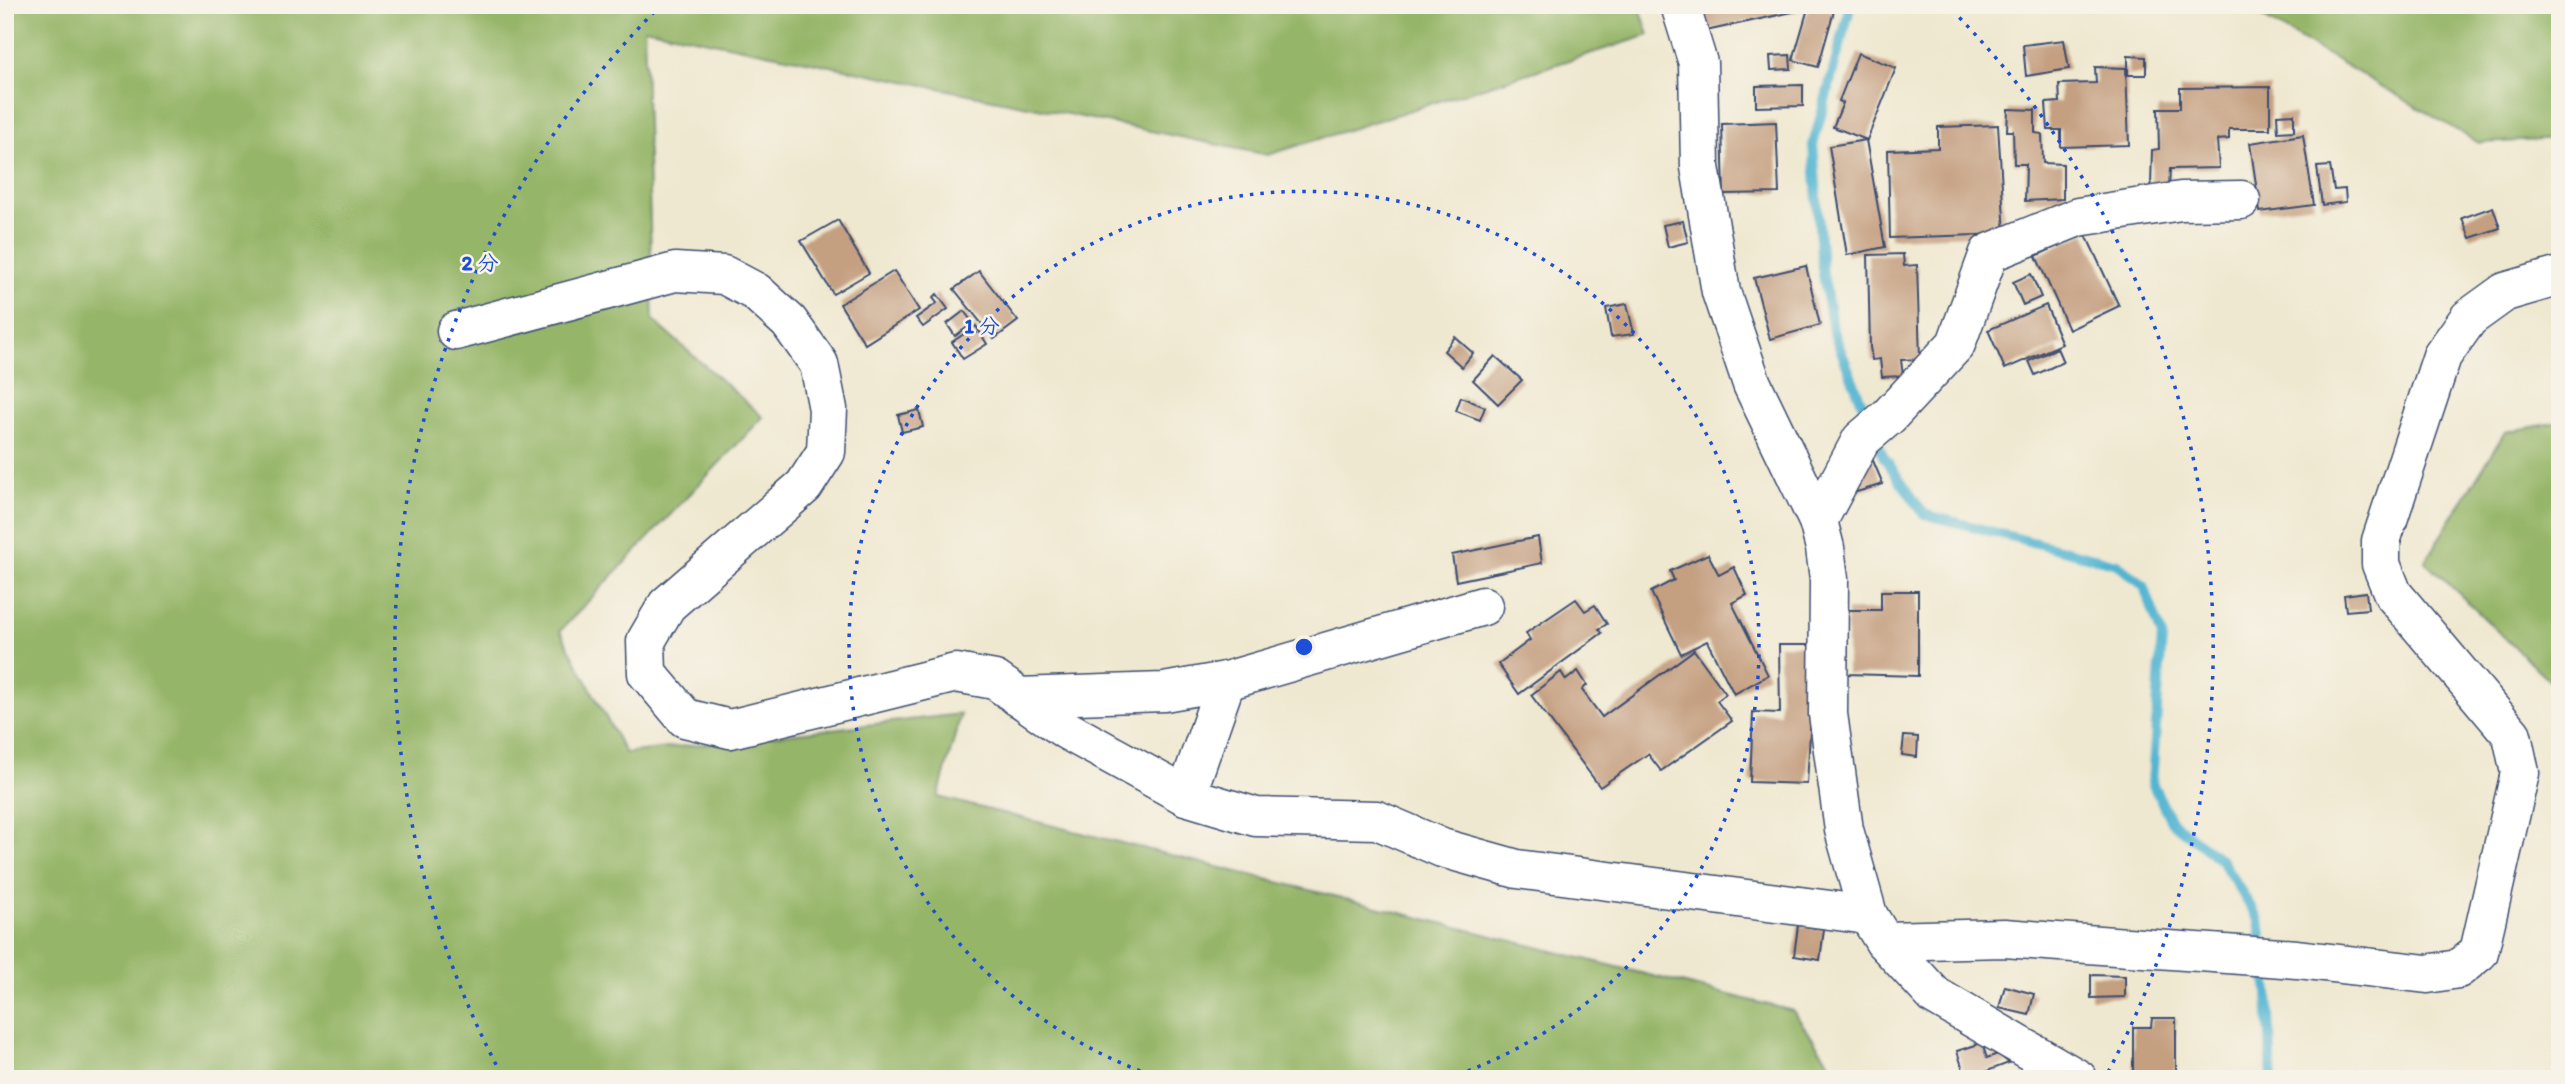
<svg xmlns="http://www.w3.org/2000/svg" width="2565" height="1084" viewBox="0 0 2565 1084" font-family="Itim,'Klee One',sans-serif">
<style>
.forest{fill:#95b568;stroke:#587263;stroke-width:2}
.lines{fill:none;stroke-linecap:round;stroke-linejoin:round}
.stream{stroke:#53b5d1;stroke-width:10}
.building{fill:#c49f80}
.minor-casing{stroke:#3b4b6f;stroke-width:41}
.minor{stroke:#fff;stroke-width:38}
.ring{fill:none;stroke:#1d4ed8;stroke-width:3.5;stroke-dasharray:3.5 7}
.centre{fill:#1d4ed8;stroke:#f7f3e8;stroke-width:3.5}
.ring-label{font-size:21px;text-anchor:middle;font-weight:bold;fill:#1d4ed8;stroke:#f7f3e8;stroke-width:5;stroke-linejoin:round;paint-order:stroke}
</style>
<rect width="100%" height="100%" fill="#f7f3e8"/>
<filter id="ink" filterUnits="userSpaceOnUse"><feTurbulence type="fractalNoise" baseFrequency=".0143" numOctaves="2"/><feDisplacementMap in="SourceGraphic" scale="14" xChannelSelector="R" yChannelSelector="G"/><feConvolveMatrix kernelMatrix="1 2 1 2 8 2 1 2 1" color-interpolation-filters="sRGB"/></filter>
<filter id="wash" filterUnits="userSpaceOnUse"><feTurbulence type="fractalNoise" baseFrequency=".00686" numOctaves="4" result="noise"/><feDisplacementMap in="SourceGraphic" scale="28" xChannelSelector="R" yChannelSelector="G"/><feGaussianBlur stdDeviation="1.57" result="paint"/><feColorMatrix in="noise" values="0 0 0 0 0 0 0 0 0 0 0 0 0 0 0 0 0 1.4 0 .05"/><feComposite in="paint" operator="in"/></filter>
<g filter="url(#wash)">
<rect width="100%" height="100%" fill="#efe8d0"/>
<g class="forest">
<path d="M 5,5 L 1639,5 L 1649,35 L 1268,155 L 644,28 L 653,320 L 763,417 L 560,631 L 625,753 L 961,714 L 938,797 L 1793,1011 L 1841,1079 L 5,1079 Z"/>
<path d="M 2242,5 L 2560,5 L 2560,139 L 2479,143 Z"/>
<path d="M 2560,422 L 2560,691 L 2425,561 L 2505,432 Z"/>
</g>
<g class="lines">
<g class="stream">
<path d="M 1846,5 L 1849,12 L 1813,145 L 1822,268 L 1833,331 L 1870,423"/>
<path d="M 1876,438 L 1883,456 L 1924,514 L 2117,564 L 2144,586 L 2162,636 L 2152,783 L 2171,821 L 2222,861 L 2259,920 L 2268,993 L 2272,1079"/>
</g>
</g>
<g id="blocks">
<g class="building">
<path d="M 1701,5 L 1799,5 L 1801,10 L 1706,31 Z"/>
<path d="M 1809,5 L 1834,11 L 1818,67 L 1793,60 Z"/>
<path d="M 2064,40 L 2069,69 L 2026,76 L 2023,45 Z"/>
<path d="M 1858,53 L 1896,68 L 1867,140 L 1833,127 L 1843,103 L 1839,101 Z"/>
<path d="M 1790,55 L 1791,69 L 1771,70 L 1770,56 Z"/>
<path d="M 2128,56 L 2146,57 L 2146,75 L 2128,75 Z"/>
<path d="M 2095,67 L 2126,68 L 2129,145 L 2061,147 L 2061,130 L 2048,130 L 2046,103 L 2060,102 L 2059,84 L 2096,83 Z"/>
<path d="M 1803,85 L 1803,106 L 1756,107 L 1756,86 Z"/>
<path d="M 2270,87 L 2270,129 L 2229,129 L 2229,139 L 2217,140 L 2219,168 L 2170,169 L 2169,186 L 2151,186 L 2152,150 L 2159,149 L 2158,108 L 2180,108 L 2180,88 Z"/>
<path d="M 2008,109 L 2035,110 L 2035,133 L 2042,134 L 2043,163 L 2063,164 L 2063,199 L 2025,201 L 2026,164 L 2014,164 L 2013,131 L 2007,131 Z"/>
<path d="M 2294,114 L 2294,131 L 2278,132 L 2277,115 Z"/>
<path d="M 1776,122 L 1779,193 L 1724,194 L 1722,124 Z"/>
<path d="M 1998,125 L 2005,234 L 1890,238 L 1888,150 L 1938,148 L 1938,127 Z"/>
<path d="M 2303,135 L 2314,205 L 2260,212 L 2250,143 Z"/>
<path d="M 1866,140 L 1885,247 L 1847,255 L 1829,146 Z"/>
<path d="M 2330,166 L 2334,190 L 2345,189 L 2346,202 L 2322,205 L 2317,167 Z"/>
<path d="M 2493,207 L 2500,228 L 2470,238 L 2462,218 Z"/>
<path d="M 838,220 L 869,273 L 833,294 L 801,241 Z"/>
<path d="M 1683,221 L 1688,242 L 1668,247 L 1663,225 Z"/>
<path d="M 2085,233 L 2119,306 L 2069,330 L 2036,256 Z"/>
<path d="M 1903,254 L 1904,266 L 1917,265 L 1920,359 L 1901,360 L 1903,376 L 1882,377 L 1880,359 L 1872,360 L 1870,347 L 1868,255 Z"/>
<path d="M 1806,266 L 1820,325 L 1770,339 L 1754,278 Z"/>
<path d="M 894,271 L 919,310 L 865,344 L 840,304 Z"/>
<path d="M 979,271 L 1018,321 L 994,339 L 954,289 Z"/>
<path d="M 2031,274 L 2041,297 L 2023,305 L 2013,282 Z"/>
<path d="M 937,294 L 948,309 L 923,327 L 916,318 L 937,303 L 933,298 Z"/>
<path d="M 1627,304 L 1634,334 L 1611,337 L 1606,308 Z"/>
<path d="M 2046,305 L 2062,344 L 2005,369 L 1988,330 Z"/>
<path d="M 964,311 L 973,323 L 955,336 L 947,324 Z"/>
<path d="M 976,326 L 987,344 L 963,359 L 952,342 Z"/>
<path d="M 1455,337 L 1473,353 L 1462,367 L 1444,351 Z"/>
<path d="M 2057,348 L 2063,362 L 2035,375 L 2029,361 Z"/>
<path d="M 1495,356 L 1522,380 L 1498,404 L 1473,380 Z"/>
<path d="M 1461,397 L 1485,407 L 1480,420 L 1456,411 Z"/>
<path d="M 919,410 L 923,427 L 902,432 L 898,415 Z"/>
<path d="M 1871,456 L 1883,484 L 1850,494 Z"/>
<path d="M 1538,537 L 1542,563 L 1456,581 L 1452,555 Z"/>
<path d="M 1708,554 L 1719,575 L 1734,567 L 1747,595 L 1732,603 L 1768,675 L 1734,694 L 1707,641 L 1681,654 L 1651,592 L 1674,580 L 1670,571 Z"/>
<path d="M 1881,591 L 1918,591 L 1918,676 L 1847,674 L 1847,610 L 1881,610 Z"/>
<path d="M 2366,592 L 2368,609 L 2346,611 L 2344,595 Z"/>
<path d="M 1576,599 L 1585,611 L 1595,605 L 1607,624 L 1599,629 L 1602,633 L 1519,694 L 1498,664 L 1530,640 L 1526,633 Z"/>
<path d="M 1779,645 L 1810,645 L 1811,715 L 1807,784 L 1750,782 L 1753,712 L 1780,713 Z"/>
<path d="M 1694,650 L 1726,694 L 1717,701 L 1732,721 L 1661,771 L 1648,754 L 1600,787 L 1531,695 L 1561,672 L 1566,680 L 1578,671 L 1587,685 L 1582,690 L 1602,717 Z"/>
<path d="M 1904,736 L 1918,737 L 1917,757 L 1902,755 Z"/>
<path d="M 1798,925 L 1824,929 L 1820,960 L 1794,956 Z"/>
<path d="M 2091,975 L 2125,976 L 2125,997 L 2091,998 Z"/>
<path d="M 2005,986 L 2034,994 L 2029,1015 L 1999,1008 Z"/>
<path d="M 2152,1018 L 2176,1018 L 2176,1076 L 2161,1077 L 2160,1079 L 2133,1079 L 2133,1027 L 2151,1027 Z"/>
<path d="M 1982,1043 L 1987,1058 L 1998,1054 L 2009,1063 L 1966,1079 L 1957,1051 Z"/>
</g>
</g>
</g>
<g filter="url(#ink)">
<use href="#blocks" fill-opacity="0" stroke="#3b4b6f" stroke-width="2"/>
<g class="lines">
<defs>
<g id="minor">
<path d="M 1680,5 L 1698,63 L 1700,167 L 1721,292 L 1752,384 L 1818,521 L 1825,548 L 1829,579 L 1828,714 L 1844,830 L 1868,915 L 1884,941 L 1935,996 L 2078,1079"/>
<path d="M 456,331 L 675,272 L 724,275 L 756,292 L 789,322 L 819,364 L 828,409 L 826,452 L 804,486 L 667,605 L 646,641 L 647,673 L 685,718 L 730,729 L 956,673 L 995,680 L 1066,730 L 1186,796 L 1256,817 L 1377,820 L 1442,848 L 1517,869 L 1868,915"/>
<path d="M 1818,521 L 1861,440 L 1889,416 L 1956,344 L 1989,253 L 2078,217 L 2181,201 L 2241,200"/>
<path d="M 1018,697 L 1164,692 L 1226,681 L 1483,606"/>
<path d="M 1186,796 L 1226,681"/>
<path d="M 1884,941 L 2004,938 L 2297,959 L 2427,974 L 2458,969 L 2479,952 L 2520,773 L 2512,735 L 2393,594 L 2381,564 L 2381,541 L 2442,356 L 2469,318 L 2505,292 L 2560,276"/>
</g>
</defs>
<use href="#minor" class="minor-casing"/>
<use href="#minor" class="minor"/>
</g>
</g>
<g class="ring">
<path d="M1160 1078A455 455 0 1 1 1448 1078"/>
<path d="M501 1074A909 909 0 0 1 656 10M1952 10A909 909 0 0 1 2107 1074"/>
</g>
<circle cx="1304" cy="647" r="10" class="centre"/>
<g class="ring-label">
<text x="480" y="270">2 分</text>
<text x="982" y="333">1 分</text>
</g>
<rect width="2565" height="1084" fill="none" stroke="#f7f3e8" stroke-width="28"/>
</svg>
